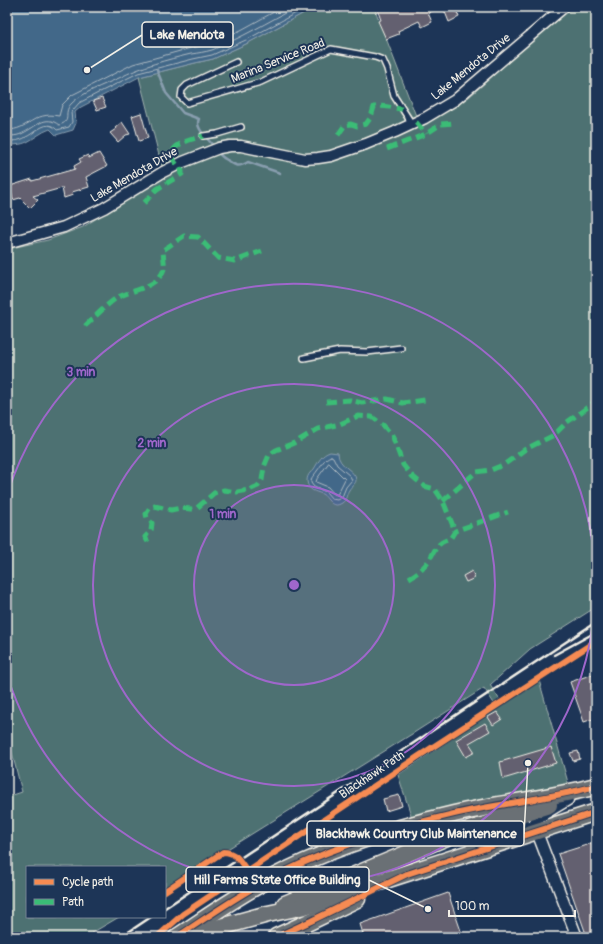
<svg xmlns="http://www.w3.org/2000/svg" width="603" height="944" viewBox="0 0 603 944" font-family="Pangolin,sans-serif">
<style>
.green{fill:#4d7172;stroke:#a0b1ad}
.water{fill:#426789;stroke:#899eaf}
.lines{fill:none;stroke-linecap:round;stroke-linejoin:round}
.shore{stroke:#adbac2;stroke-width:1}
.stream{stroke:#899eaf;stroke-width:2.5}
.building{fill:#646170;stroke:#f4f1e8}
.lane-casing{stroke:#f4f1e8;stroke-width:8}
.street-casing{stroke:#f4f1e8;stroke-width:13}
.primary-casing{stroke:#f4f1e8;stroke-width:19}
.lane{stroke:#1d3557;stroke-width:5}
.street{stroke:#1d3557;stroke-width:10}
.primary{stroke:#6a7074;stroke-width:16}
.rail{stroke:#f4f1e8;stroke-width:2.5}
.quiet{stroke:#3abd76;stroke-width:5;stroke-dasharray:10 5;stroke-linecap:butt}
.cycleway-casing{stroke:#1d3557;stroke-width:8}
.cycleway{stroke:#f68b52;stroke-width:6}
.ring{fill:none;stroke:#9f67cb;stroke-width:2}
.labels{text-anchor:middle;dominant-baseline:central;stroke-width:4;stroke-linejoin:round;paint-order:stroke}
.street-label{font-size:12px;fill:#f4f1e8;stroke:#1d3557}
.centre{fill:#9f67cb;stroke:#1d3557;stroke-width:2}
.ring-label{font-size:12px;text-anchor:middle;font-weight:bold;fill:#9f67cb;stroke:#1d3557;stroke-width:4;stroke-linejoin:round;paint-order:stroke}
.leader{fill:none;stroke:#f4f1e8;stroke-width:1.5}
.callout-dot{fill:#f4f1e8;stroke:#1d3557;stroke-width:1.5}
.callout{fill:#1d3557;stroke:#f4f1e8;stroke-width:1.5}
.callout-label{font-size:13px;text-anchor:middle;font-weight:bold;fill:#f4f1e8}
</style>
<rect width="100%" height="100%" fill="#1d3557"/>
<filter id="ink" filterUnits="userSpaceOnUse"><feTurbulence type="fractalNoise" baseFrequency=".025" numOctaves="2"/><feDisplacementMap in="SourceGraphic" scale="8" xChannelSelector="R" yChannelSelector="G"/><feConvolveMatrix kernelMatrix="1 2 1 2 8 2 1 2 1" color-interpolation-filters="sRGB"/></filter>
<g filter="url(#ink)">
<path class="green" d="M 315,7 L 374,7 L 416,116 L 424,125 L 469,97 L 571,7 L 596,7 L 596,607 L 530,649 L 490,685 L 503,705 L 539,680 L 569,786 L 412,818 L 398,775 L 497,708 L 484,688 L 412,734 L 165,888 L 165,867 L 27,867 L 27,917 L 119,917 L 85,937 L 7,937 L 7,797 L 22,792 L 7,733 L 7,249 L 48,240 L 83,227 L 164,175 L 139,77 L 195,63 L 213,59 L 248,43 Z"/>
<g class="water">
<path d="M 7,7 L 315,7 L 248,43 L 213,59 L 195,63 L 139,77 L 81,107 L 75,112 L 76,123 L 73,130 L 56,135 L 50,129 C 41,132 35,138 27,142 C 21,145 13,145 7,145 Z"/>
<path d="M 330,452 L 338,453 C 338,467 356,470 356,480 C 356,484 351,486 349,490 C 346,494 347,500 342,503 C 331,510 328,497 322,494 C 315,491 308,491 307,481 C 307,478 308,475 310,473 C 313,469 311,473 314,469 C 319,461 321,455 330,452 Z"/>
</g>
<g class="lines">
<g class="shore">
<path d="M 7,130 C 30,130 32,111 59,116 L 62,105 L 72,95 L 133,64 L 191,48 L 208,45 L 241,30 L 283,7"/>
<path d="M 7,136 C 12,136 18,136 23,133 C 36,127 45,114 59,125 C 73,121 62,114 71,104 C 81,93 104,85 119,78 C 142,66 166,60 191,54 C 198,53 205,52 212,50 C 241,38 268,22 296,7"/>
<path d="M 7,141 C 13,141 20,141 26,137 C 33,134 44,122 52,126 C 54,127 56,129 57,130 L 69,127 L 72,122 L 71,112 L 73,110 L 79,103 L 102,91 L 138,73 L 193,59 L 212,55 L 246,40 L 307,7"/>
<path d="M 331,456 L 333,457 L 337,465 L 350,476 L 352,480 L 346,487 L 342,497 L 337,500 L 332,499 L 326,492 L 314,487 L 311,483 C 311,476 314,476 317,471 C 322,465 323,459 331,456 Z"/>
<path d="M 329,463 L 345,479 L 337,495 L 334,494 L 328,487 L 316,482 L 317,479 Z"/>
</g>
<g class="stream">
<path d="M 157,70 L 166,93 L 183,113 L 199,119 C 194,128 209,139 214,147"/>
<path d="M 217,151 C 220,156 222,157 227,160 C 236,166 238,168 248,162 L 280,173"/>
</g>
</g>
<g class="building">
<path d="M 383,7 L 442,7 L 428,13 L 432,22 L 422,27 L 419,21 L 398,31 L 399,34 L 386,39 L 378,21 L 381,20 L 377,9 Z"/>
<path d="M 443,7 L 455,7 L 459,17 L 449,22 Z"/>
<path d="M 102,98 L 106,107 L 97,110 L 93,101 Z"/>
<path d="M 141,113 L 148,138 L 139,141 L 132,116 Z"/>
<path d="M 122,122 L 130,134 L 126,135 L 118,142 L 110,133 L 116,129 L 115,128 Z"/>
<path d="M 99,153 L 107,166 L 86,177 L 89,187 L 72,192 L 73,195 L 64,198 L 62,188 L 33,196 L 38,200 L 30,208 L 20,198 L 13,200 L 10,186 L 32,179 L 32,181 L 75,169 L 74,166 L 81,162 L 79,159 L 88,155 L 89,158 Z"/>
<path d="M 472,571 L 475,578 L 466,582 L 463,576 Z"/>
<path d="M 596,673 L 596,718 L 584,722 L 570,682 Z"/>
<path d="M 497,712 L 502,719 L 493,725 L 488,717 Z"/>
<path d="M 485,723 L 490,731 L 469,743 L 475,752 L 466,757 L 456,740 Z"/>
<path d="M 551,747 L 556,763 L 503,779 L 500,762 Z"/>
<path d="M 578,751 L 580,759 L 573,761 L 570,753 Z"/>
<path d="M 399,795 L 402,806 L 386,811 L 383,799 Z"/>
<path d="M 596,842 L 596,937 L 587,937 L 558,854 Z"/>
<path d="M 448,893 L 462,934 L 453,937 L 364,937 L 360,924 Z"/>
</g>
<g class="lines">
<defs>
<g id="lane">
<path d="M 236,62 L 187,85 L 182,90 L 181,97 L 187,103 L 261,82 L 331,49 L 375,57 L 383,60 L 387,69 L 394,96 L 412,124"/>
<path d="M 203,136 L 217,134 L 241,127"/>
<path d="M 304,358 L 340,351 L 367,352 L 401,348"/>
</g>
<g id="street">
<path d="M 7,243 L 64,227 L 104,208 L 163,172 L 183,162 L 219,148 L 230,146 L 241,146 L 305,159 L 318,158 L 331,156 L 366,144 L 395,132 L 425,118 L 455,100 L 564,7"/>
<path d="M 568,800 L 538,818 L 535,822 L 535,827 L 577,937"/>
<path d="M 504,823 C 514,823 528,822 535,831"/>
</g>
<g id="primary">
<path d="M 285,904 L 447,837 L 549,805"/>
<path d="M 177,937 C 206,918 234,898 264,882 C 323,850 389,829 454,814 C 501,803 549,799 596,786"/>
<path d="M 184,937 L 268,914 L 305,906 L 596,812"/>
<path d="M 276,937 L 311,921 L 357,899"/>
</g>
</defs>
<use href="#lane" class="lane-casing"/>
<use href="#street" class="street-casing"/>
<use href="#primary" class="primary-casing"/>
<use href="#lane" class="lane"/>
<use href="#street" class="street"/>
<use href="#primary" class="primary"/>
<g class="rail">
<path d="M 554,655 L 596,632"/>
<path d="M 165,908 L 596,622"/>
<path d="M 121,937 L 151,917"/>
</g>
<g class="quiet">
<path d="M 416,122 L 426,134"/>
<path d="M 338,135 L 345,125 L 351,124 L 357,126 L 366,124 L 371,117 L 374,107 C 383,105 392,108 402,109"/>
<path d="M 387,149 L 426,134 L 441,124 L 454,123"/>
<path d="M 144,203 L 157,189 L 182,174 L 182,171 C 179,167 174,162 173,158 C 168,144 193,139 203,136"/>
<path d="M 85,326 C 95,317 104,307 115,299 C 128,290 158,289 164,269 C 165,264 163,255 163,250 L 184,236 L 198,237 L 218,258 L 235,261 L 262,251"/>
<path d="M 326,402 L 350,400 L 362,403 L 387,399 L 403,403 L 425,400"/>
<path d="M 443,501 L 476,472 L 491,470 L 505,464 L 524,450 L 554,435 L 566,423 L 596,401"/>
<path d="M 148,542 L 145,537 L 151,531 L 152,523 L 147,518 L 146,514 L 150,507 L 155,506 L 171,510 L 181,508 L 192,509 L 197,508 L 214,493 L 224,490 L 237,492 L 249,490 L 258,486 L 262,480 L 264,467 L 269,455 L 276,450 L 294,443 L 318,429 L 340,424 L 358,416 L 372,417 L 383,425 L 392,435 L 403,465 L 412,476 L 424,486 L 435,489 L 443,501 L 455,531"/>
<path d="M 409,578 C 416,574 421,570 426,564 C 436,552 434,543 450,539 L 455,531 L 508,512"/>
</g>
<defs>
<g id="cycleway">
<path d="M 165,891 L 223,852 C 236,852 240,861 247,871"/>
<path d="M 157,937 L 183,914 L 419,756 L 596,641"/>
<path d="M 177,937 C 206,918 234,898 264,882 C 323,850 389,829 454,814 C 501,803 549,799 596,786"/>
<path d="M 276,937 L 311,921 L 407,874 L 596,812"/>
</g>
</defs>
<use href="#cycleway" class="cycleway-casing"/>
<use href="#cycleway" class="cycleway"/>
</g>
</g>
<circle cx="294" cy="585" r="100" fill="#9f67cb" fill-opacity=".12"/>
<g class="ring">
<circle cx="294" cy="585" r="100"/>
<circle cx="294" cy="585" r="201"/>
<path d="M8 492A301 301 0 1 1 8 678"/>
</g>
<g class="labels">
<g class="street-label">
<text transform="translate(278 61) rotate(-22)">Marina Service Road</text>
<text transform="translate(471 67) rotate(-39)">Lake Mendota Drive</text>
<text transform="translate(134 175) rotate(-30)">Lake Mendota Drive</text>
<text transform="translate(372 775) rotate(-34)">Blackhawk Path</text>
</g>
</g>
<circle cx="294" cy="585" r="6" class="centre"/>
<g class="ring-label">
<text x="81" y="376">3 min</text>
<text x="152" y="447">2 min</text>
<text x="223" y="518">1 min</text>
</g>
<path class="leader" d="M87 70L142 35M528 763L524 834M428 909L369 880"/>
<g class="callout-dot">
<circle cx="87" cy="70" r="4"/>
<circle cx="528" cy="763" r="4"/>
<circle cx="428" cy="909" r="4"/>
</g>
<g class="callout">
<rect x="142" y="22" width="91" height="25" rx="4"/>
<rect x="307" y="821" width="217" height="25" rx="4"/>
<rect x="186" y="867" width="183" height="25" rx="4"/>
</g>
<g class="callout-label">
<text x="187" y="39">Lake Mendota</text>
<text x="416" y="838">Blackhawk Country Club Maintenance</text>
<text x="277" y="884">Hill Farms State Office Building</text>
</g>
<rect width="603" height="944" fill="none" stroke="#1d3557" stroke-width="24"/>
<rect x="12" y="12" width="579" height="920" fill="none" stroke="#f4f1e8" stroke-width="1.5" filter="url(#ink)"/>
<rect x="26" y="866" width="140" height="52" fill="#1d3557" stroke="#738091"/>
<rect x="34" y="879" width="20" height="6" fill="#f68b52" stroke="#738091"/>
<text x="62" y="886" font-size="12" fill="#f4f1e8">Cycle path</text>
<rect x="34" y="899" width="20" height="6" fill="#3abd76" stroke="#738091"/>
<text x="62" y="906" font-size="12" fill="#f4f1e8">Path</text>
<path d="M449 910v6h126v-6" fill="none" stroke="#f4f1e8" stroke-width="2"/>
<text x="455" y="910" font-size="12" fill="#f4f1e8" stroke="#1d3557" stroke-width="3" paint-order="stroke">100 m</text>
</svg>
